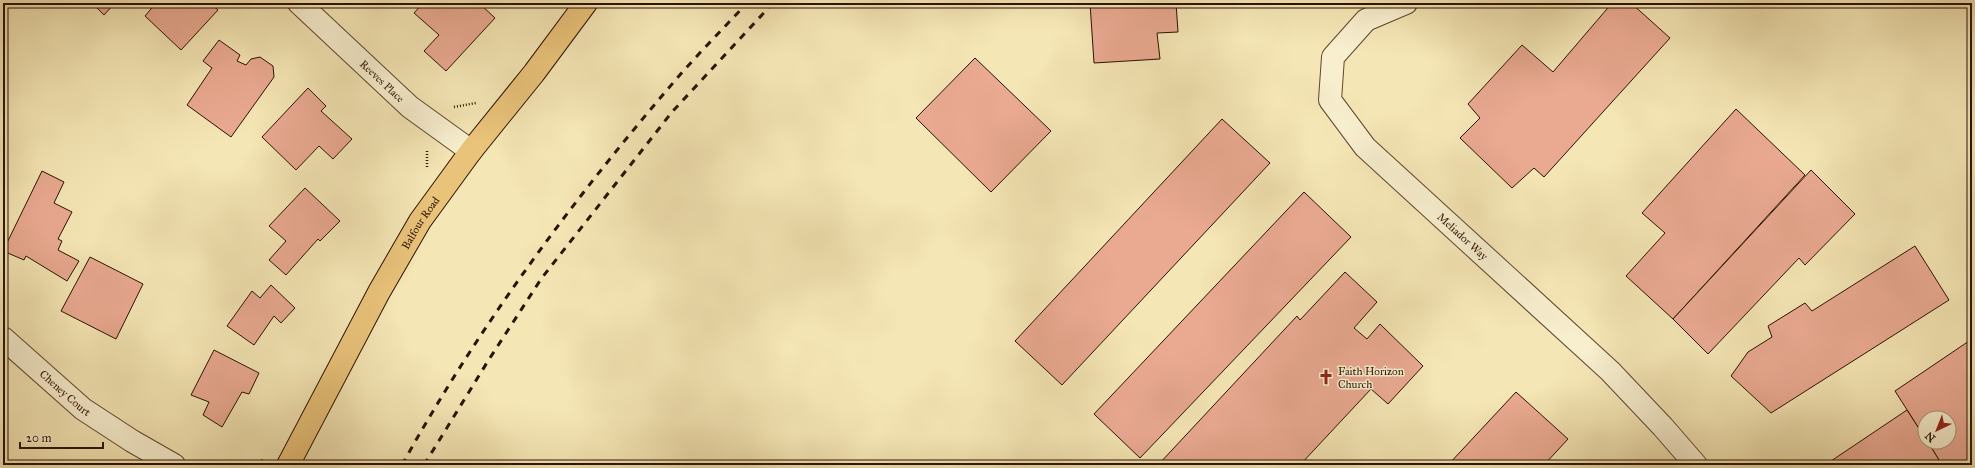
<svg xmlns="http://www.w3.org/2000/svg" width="1975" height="468" viewBox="0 0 1975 468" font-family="'IM FELL Great Primer',serif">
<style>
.building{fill:#eaaa92;stroke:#2b1100}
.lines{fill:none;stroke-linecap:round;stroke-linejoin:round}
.minor-casing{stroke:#5e462d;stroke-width:24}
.major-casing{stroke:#2b1100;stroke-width:24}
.path{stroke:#2b1100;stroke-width:2.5;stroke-dasharray:1 2;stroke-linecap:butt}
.minor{stroke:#f8efcf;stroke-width:22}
.major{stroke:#eac37a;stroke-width:22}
.rail{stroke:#2b1100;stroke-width:3;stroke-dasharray:7 7;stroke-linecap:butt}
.labels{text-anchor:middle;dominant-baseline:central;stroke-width:3;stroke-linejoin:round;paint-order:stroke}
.street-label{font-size:11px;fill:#2b1100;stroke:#f8efcf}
.poi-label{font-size:11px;fill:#2b1100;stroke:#f8efcf;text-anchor:start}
</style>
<rect width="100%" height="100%" fill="#f5e6b5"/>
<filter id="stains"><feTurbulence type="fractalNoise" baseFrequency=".005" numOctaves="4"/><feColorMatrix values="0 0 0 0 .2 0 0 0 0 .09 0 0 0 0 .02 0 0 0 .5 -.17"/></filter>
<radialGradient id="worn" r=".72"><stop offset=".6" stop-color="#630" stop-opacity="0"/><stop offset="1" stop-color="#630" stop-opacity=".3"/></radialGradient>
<g class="building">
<path d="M 92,3 L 115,3 L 104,15 Z"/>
<path d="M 156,3 L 210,3 L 218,10 L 181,50 L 145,16 Z"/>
<path d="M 423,3 L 479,3 L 495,18 L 446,71 L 424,51 L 439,35 L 414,13 Z"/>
<path d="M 1090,3 L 1176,3 L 1178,32 L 1157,33 L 1160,59 L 1094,63 Z"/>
<path d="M 1612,3 L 1631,3 L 1670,38 L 1544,177 L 1534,168 L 1512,188 L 1460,138 L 1480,118 L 1468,104 L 1522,45 L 1553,72 Z"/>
<path d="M 219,40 L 240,55 L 237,61 L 246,65 L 251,59 L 260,57 L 273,66 L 274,77 L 231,137 L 187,105 L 212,68 L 203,61 Z"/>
<path d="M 975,58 L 1051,131 L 991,192 L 916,118 Z"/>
<path d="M 308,88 L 326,106 L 321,111 L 352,139 L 333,159 L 319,146 L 296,170 L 262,137 Z"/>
<path d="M 1736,109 L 1805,175 L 1673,319 L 1626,276 L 1665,233 L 1642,213 Z"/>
<path d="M 1222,119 L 1270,163 L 1062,385 L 1015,341 Z"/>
<path d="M 1811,170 L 1855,214 L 1805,265 L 1799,258 L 1708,354 L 1673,319 Z"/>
<path d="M 42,171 L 64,182 L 54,203 L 72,212 L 58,239 L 62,241 L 58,250 L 79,261 L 67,281 L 26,256 L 24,260 L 3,251 Z"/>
<path d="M 305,188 L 340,221 L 320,241 L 318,239 L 286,275 L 269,260 L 286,241 L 269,226 Z"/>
<path d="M 1304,192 L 1351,237 L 1140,458 L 1094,414 Z"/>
<path d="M 1915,246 L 1949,300 L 1771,413 L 1731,376 L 1748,352 L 1772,337 L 1768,326 L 1805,303 L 1812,311 Z"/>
<path d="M 90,257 L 143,284 L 116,339 L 61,311 Z"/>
<path d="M 1345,272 L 1377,302 L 1354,328 L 1367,339 L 1380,324 L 1423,366 L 1388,404 L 1371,389 L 1300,465 L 1158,465 L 1297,316 L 1300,320 Z"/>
<path d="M 271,285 L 295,308 L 281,323 L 274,316 L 254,345 L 227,326 L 252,291 L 260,298 Z"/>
<path d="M 1972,339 L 1972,465 L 1942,465 L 1928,442 L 1949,442 L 1949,418 L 1925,418 L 1925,438 L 1895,391 Z"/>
<path d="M 214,350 L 259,373 L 249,394 L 242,392 L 222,427 L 203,415 L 209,402 L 191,395 Z"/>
<path d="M 1516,392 L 1568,439 L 1544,465 L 1448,465 Z"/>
<path d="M 1907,410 L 1925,438 L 1925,442 L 1928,442 L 1942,465 L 1825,465 Z"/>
</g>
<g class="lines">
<defs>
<g id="minor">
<path id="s1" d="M 299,3 L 410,107 L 471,151"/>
<path id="s2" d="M 1406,3 L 1366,20 L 1333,57 L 1330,100 L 1365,147 L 1610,371 L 1663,427 L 1696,465"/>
<path id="s3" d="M 3,338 L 83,409 L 132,441 L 174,465"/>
</g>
<g id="major">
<path id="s4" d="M 288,465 L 379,292 L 420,221 L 471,151 L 534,73 L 586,3"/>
</g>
</defs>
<use href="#minor" class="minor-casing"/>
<use href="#major" class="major-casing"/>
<g class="path">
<path d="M 454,107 L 476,103"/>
<path d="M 427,151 L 427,167"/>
<path d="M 254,465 L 264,459"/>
</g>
<use href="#minor" class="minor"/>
<use href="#major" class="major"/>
<g class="rail">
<path d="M 402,465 C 476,331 568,206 667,90 C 692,60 720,32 747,3"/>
<path d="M 424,465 L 488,361 L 541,279 L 672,112 L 773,3"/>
</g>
</g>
<defs>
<symbol id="church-bare" viewBox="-9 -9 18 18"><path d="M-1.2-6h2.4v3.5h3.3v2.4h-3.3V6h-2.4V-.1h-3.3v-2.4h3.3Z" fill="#8f2418" stroke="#f8efcf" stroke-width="2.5" paint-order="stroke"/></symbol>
</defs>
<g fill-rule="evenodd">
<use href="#church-bare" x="1315" y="366" width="22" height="22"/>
</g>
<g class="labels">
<g class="street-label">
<text stroke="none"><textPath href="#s1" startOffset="114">Reeves Place</textPath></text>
<text stroke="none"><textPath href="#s4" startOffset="276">Balfour Road</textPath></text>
<text stroke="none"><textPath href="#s2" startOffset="327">Meliador Way</textPath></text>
<text stroke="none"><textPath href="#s3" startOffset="83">Cheney Court</textPath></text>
</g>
<g class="poi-label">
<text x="1338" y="371">Faith Horizon<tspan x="1338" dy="13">Church</tspan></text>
</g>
</g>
<rect width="1975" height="468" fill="none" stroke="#f5e6b5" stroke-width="16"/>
<rect x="4" y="4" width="1967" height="460" fill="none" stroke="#2b1100" stroke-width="2"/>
<rect x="8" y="8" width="1959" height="452" fill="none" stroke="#2b1100"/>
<g transform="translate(1937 430) rotate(223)"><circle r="19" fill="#f8efcf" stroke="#a6967c"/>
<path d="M0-3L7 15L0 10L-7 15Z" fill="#8f2418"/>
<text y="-6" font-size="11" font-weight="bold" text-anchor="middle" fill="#2b1100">N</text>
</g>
<path d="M20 442v6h83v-6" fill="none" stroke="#2b1100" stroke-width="2"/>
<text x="26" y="442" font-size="12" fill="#2b1100" stroke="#f8efcf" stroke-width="3" paint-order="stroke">20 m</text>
<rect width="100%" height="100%" filter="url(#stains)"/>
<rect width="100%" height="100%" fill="url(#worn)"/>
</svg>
